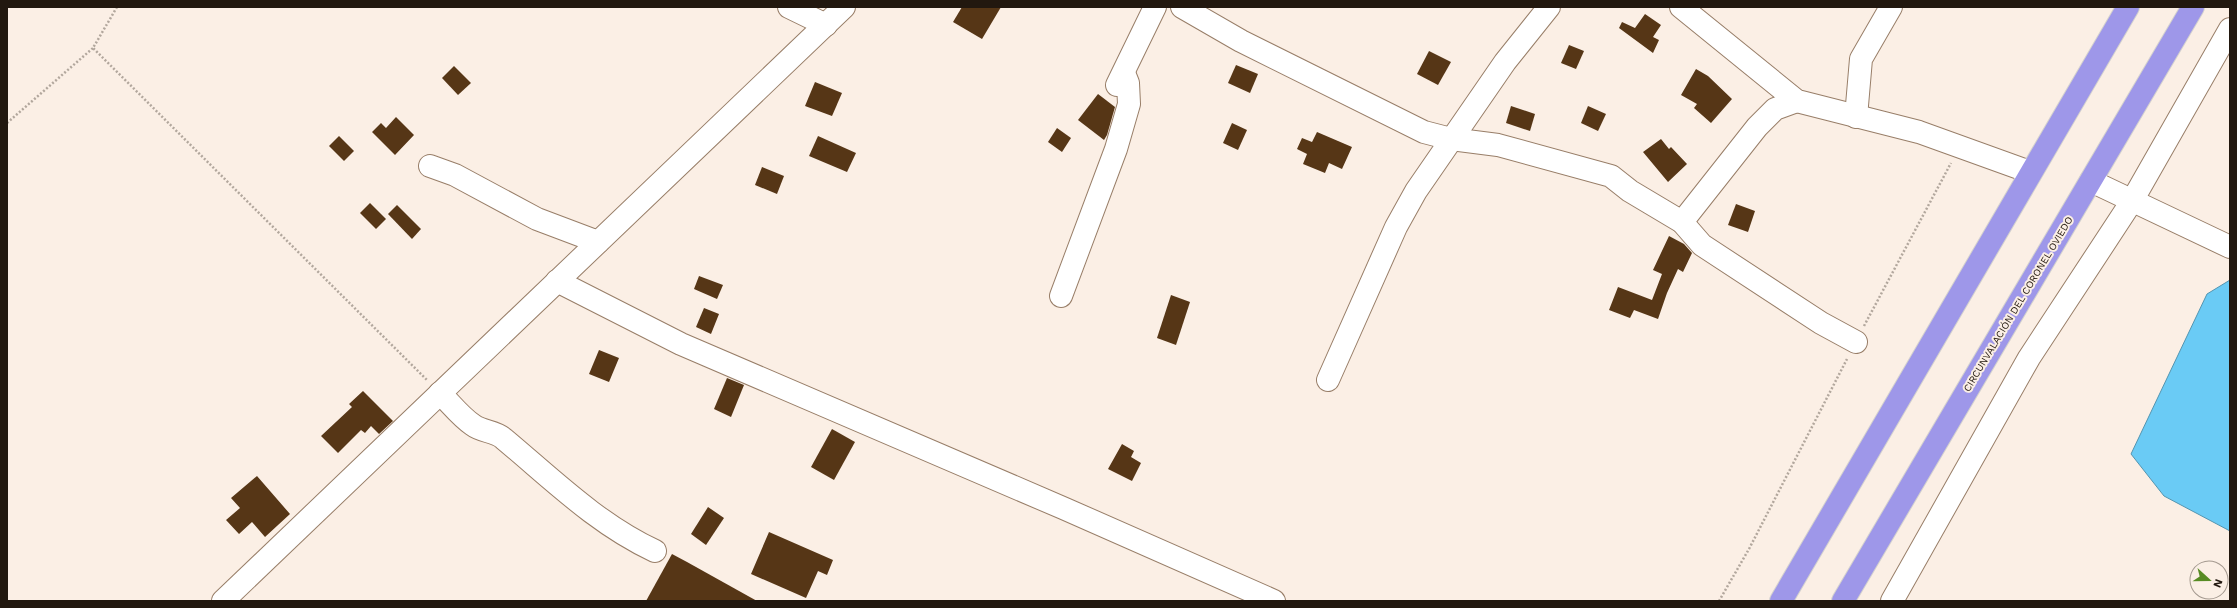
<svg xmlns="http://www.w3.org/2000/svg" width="2237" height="608" viewBox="0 0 2237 608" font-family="'Work Sans',sans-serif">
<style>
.water{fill:#6acbf5;stroke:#5495b0}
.building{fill:#563616}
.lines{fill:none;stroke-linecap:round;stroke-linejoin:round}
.minor-casing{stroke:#987e68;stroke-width:24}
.highway-casing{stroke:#d3d1cf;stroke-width:24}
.path{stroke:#b2a79d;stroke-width:2.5;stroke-dasharray:2 2;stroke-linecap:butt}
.minor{stroke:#fff;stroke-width:22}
.highway{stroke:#9e97e9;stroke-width:22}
.labels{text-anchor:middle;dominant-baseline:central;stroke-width:4;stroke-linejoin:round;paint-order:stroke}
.street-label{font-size:10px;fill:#22180f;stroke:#fbefe5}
</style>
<rect width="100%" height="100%" fill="#fbefe5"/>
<path class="water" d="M 2230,280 L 2230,531 L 2164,496 L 2131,454 L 2207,294 Z"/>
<g class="building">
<path d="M 962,7 L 1001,7 L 982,39 L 953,22 Z"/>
<path d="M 1645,14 L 1661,25 L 1653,37 L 1659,40 L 1653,53 L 1619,28 L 1622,22 L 1635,28 Z"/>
<path d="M 1569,45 L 1584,51 L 1576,69 L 1561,63 Z"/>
<path d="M 1429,51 L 1451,62 L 1438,85 L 1417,74 Z"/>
<path d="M 1236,65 L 1258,74 L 1250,93 L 1228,83 Z"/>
<path d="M 454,66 L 471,83 L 458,95 L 442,78 Z"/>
<path d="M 1696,69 L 1708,76 L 1732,99 L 1711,123 L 1694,108 L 1697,104 L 1681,95 Z"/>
<path d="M 815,82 L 842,93 L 832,116 L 805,106 Z"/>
<path d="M 1098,94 L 1115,107 L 1107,135 L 1104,140 L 1078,120 Z"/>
<path d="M 1511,106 L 1535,114 L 1530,131 L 1506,123 Z"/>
<path d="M 1588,106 L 1606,114 L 1598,131 L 1581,123 Z"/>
<path d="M 396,117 L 414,135 L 395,155 L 372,132 L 381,123 L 386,128 Z"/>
<path d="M 1232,123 L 1247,130 L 1238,150 L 1223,143 Z"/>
<path d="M 1057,128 L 1071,138 L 1062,152 L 1048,142 Z"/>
<path d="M 1317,132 L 1352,147 L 1342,169 L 1329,163 L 1325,173 L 1303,164 L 1307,154 L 1297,149 L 1302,138 L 1312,142 Z"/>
<path d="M 339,136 L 354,151 L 344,161 L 329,146 Z"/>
<path d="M 818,136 L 856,153 L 847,172 L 809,156 Z"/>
<path d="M 1661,139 L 1669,149 L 1671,147 L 1687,164 L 1668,182 L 1643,152 Z"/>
<path d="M 762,167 L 784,176 L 777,194 L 755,185 Z"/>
<path d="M 370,203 L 386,219 L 376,229 L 360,213 Z"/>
<path d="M 1736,204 L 1755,211 L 1748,232 L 1728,225 Z"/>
<path d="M 397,205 L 421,229 L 412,239 L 388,214 Z"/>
<path d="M 1669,236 L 1684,244 L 1692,253 L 1683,272 L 1678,269 L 1667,293 L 1658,319 L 1634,310 L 1630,318 L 1609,310 L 1618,287 L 1652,300 L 1662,274 L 1653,270 Z"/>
<path d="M 699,276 L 723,285 L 717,299 L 694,289 Z"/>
<path d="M 1171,295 L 1190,302 L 1176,345 L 1157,338 Z"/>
<path d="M 704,308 L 719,314 L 711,334 L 696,327 Z"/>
<path d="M 599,350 L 619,358 L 609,382 L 589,374 Z"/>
<path d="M 727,378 L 744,385 L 731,417 L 714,409 Z"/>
<path d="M 363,391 L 393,421 L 379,434 L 371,426 L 365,433 L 361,430 L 338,453 L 321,436 L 352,407 L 349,404 Z"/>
<path d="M 832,429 L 855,442 L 834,480 L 811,467 Z"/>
<path d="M 1122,444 L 1134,451 L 1131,457 L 1141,463 L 1132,481 L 1108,469 Z"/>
<path d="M 257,476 L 290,514 L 265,537 L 252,522 L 239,534 L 226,520 L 240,508 L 231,498 Z"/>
<path d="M 708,507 L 724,518 L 706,545 L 691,534 Z"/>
<path d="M 769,532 L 833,560 L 827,575 L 818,571 L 806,598 L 751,574 Z"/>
<path d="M 672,554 L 687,562 L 757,601 L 646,601 Z"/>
</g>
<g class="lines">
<defs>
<g id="minor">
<path d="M 789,7 L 826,25"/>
<path d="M 1182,7 L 1241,41 L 1424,132 L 1451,139 L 1498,145 L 1611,176 L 1630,191 L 1682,222 L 1702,245 L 1821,323 L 1856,342"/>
<path d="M 1681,7 L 1797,101 L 1919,132 L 2030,172"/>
<path d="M 1117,85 L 1155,7"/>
<path d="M 1856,117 L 1861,59 L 1891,7"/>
<path d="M 430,166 L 455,175 L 537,219 L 598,242"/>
<path d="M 2091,181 L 2230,247"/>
<path d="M 1682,222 L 1757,127 L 1775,109 L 1797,101"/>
<path d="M 557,281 L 681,344 L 1063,508 L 1274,601"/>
<path d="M 1061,296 L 1116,149 L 1129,104 L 1128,83 L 1124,73"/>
<path d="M 1328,380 L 1396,227 L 1416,191 L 1505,62 L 1549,7"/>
<path d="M 440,393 C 451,404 461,417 473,425 C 482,432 496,431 504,439 C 552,479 597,524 655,551"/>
<path d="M 223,601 L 844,7"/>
<path d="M 1892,601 L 2029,358 L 2132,201 L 2230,29"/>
</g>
<g id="highway">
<path d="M 1781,601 L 2128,7"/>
<path d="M 1843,601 L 2193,7"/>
</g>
</defs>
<use href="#minor" class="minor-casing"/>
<use href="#highway" class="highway-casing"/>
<g class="path">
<path d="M 117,7 L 93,48 L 427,380"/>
<path d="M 7,123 L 93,48"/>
<path d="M 1864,326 L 1951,163"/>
<path d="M 1719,601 L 1749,549 L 1847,359"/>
</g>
<use href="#minor" class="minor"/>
<use href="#highway" class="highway"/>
</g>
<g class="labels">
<g class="street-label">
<text transform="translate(2018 304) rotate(-59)">CIRCUNVALACIÓN DEL CORONEL OVIEDO</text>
</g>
</g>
<rect width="2237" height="608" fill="none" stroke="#22180f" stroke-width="16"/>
<g transform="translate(2209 580) rotate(111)"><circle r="19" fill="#fbefe5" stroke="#a4998f"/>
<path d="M0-3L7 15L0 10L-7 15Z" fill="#578b24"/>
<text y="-6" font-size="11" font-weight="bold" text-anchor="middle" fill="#22180f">N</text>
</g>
</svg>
